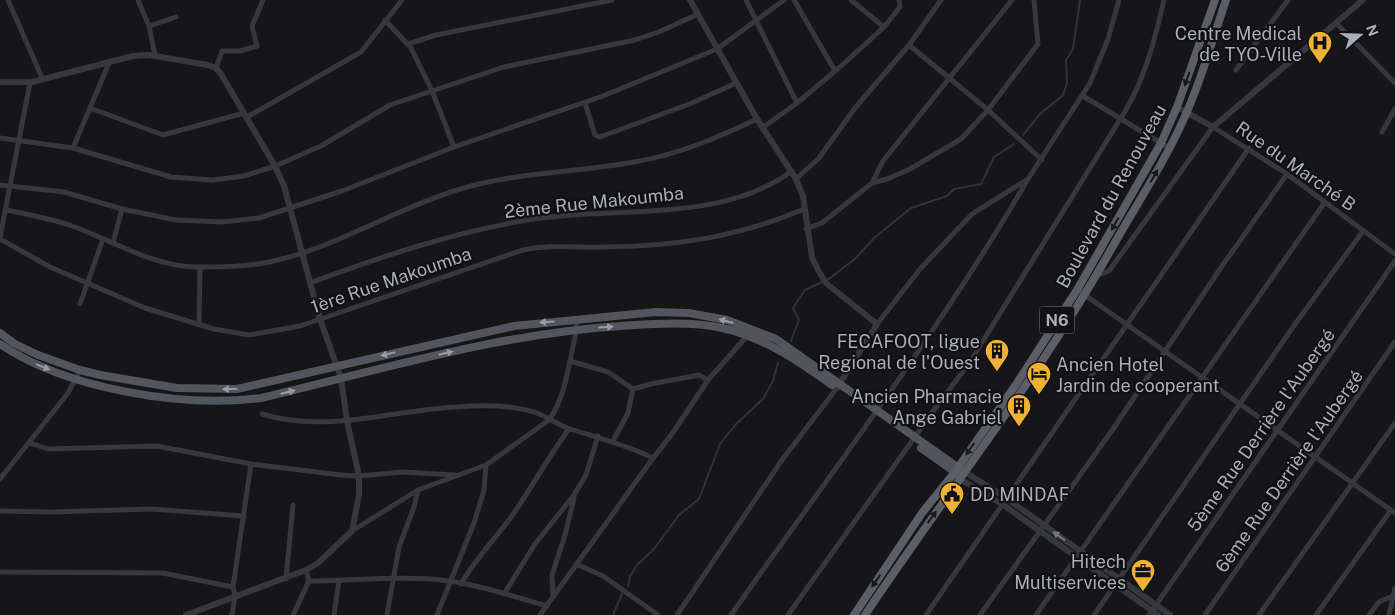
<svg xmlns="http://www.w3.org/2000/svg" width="1395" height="615" viewBox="0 0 1395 615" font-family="'Public Sans',sans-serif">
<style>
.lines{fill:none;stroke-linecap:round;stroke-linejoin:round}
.stream{stroke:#2c353c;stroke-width:2}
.minor{stroke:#37383d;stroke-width:5}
.tertiary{stroke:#37383d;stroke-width:6}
.primary{stroke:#53555c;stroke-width:8}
.trunk{stroke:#5b5e65;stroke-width:8}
.oneway{fill:#18191b}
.oneway2{fill:#979ba6}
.oneway3{fill:#757881}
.labels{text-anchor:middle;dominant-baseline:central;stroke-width:4.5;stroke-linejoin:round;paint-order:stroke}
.shield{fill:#111113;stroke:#7b7e86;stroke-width:1}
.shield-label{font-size:16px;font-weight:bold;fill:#a8adb8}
.poi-label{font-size:18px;fill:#a8adb8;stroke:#111113;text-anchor:end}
.street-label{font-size:18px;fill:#a8adb8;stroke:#111113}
</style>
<rect width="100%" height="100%" fill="#161618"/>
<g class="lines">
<g class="stream">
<path d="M 1023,135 L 1040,114 L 1063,95 L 1067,83 L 1066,60 L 1073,49 L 1080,0"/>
<path d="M 791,341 L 799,320 L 793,308 L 805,290 L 830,278 L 856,258 L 874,238 L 911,208 L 947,196 L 954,189 L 981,184 L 994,157 L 1014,144"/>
<path d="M 628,586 L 630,576 L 637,565 L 654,549 L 679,515 L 699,499 L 720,444 L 736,424 L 763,399 L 773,381 L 778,363"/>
<path d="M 613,615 L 622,594"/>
</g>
<g class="minor">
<path d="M 8,0 L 43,80"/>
<path d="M 138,0 L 149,26 L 155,55"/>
<path d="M 746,0 L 797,103"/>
<path d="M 794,0 L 835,71"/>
<path d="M 851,0 L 884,27"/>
<path d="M 385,20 L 411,48 L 432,91 L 454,147"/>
<path d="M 1337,24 L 1395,83"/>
<path d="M 149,26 L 176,17"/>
<path d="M 408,44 L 436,35 L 612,0"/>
<path d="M 909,45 L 988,110 L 1042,160"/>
<path d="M 216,68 L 222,51 L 240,51 L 257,46 L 252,26 L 263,0"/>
<path d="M 1236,70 L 1288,0"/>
<path d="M 1083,96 L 1169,148"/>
<path d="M 585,103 L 595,135 L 600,137 L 692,103 L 736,83"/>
<path d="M 90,108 L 163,135 L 244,113"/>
<path d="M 247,117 L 361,52 L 402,0"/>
<path d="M 762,128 L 797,103 L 840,67 L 884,27 L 900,7 L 899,0"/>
<path d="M 1382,132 L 1395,109"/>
<path d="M 0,138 L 73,148 L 171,177 L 213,180 L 244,176 L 275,166 L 321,146 L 390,105 L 504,67 L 635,40 L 661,31 L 698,14"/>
<path d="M 73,148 L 109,63"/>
<path d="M 796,179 L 819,158 L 855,108 L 909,45 L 941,0"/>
<path d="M 872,183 L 887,179 L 910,169 L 961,139 L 988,110 L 1038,44 L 1034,0"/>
<path d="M 0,185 L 64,192 L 122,209 L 176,220 L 223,222 L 259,218 L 342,191 L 454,147 L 603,96 L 717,49 L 784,0"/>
<path d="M 7,210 C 30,215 53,219 75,227 C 113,241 153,266 194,267 C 219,267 245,267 269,262 C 338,248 402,204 471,186 C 525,172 580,172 634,162 C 677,155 717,138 757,119"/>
<path d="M 806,229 L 822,223 L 872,183 L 883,161 L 1012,0"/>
<path d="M 0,237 L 30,83"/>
<path d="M 0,239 L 50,267 L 145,308 L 214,329 L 249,335 L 300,326 L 523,250 C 551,244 579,248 607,247 C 677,246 739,237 804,209"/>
<path d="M 113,243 L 122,209"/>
<path d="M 1098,275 L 1109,271 L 1213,127 L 1287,174 L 1395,254"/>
<path d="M 310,283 C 380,257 454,232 528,220 C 613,205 718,225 792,171"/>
<path d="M 1082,293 L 1395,513"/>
<path d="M 80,304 L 103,239"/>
<path d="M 877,324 L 921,268 L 972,214 L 1028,179 L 1090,83 L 1108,39 L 1119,0"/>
<path d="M 199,325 L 200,267"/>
<path d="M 570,361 L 608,372 L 633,389"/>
<path d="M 633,389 L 651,384 L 699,375 L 708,380"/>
<path d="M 262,414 C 327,434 392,410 457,407 C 482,405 513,405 537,413 C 548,417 558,425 570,429 C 599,438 626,445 653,458"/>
<path d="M 613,441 L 628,413 L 633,389"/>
<path d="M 30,443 L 48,449 L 157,446 L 251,464 L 341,475 L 359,476 L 403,472 L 455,475"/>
<path d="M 0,479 L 68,393 L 80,370"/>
<path d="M 0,511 L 52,512 L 151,509 L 244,516"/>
<path d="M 352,531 L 418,490 L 486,465 L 549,420 C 567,395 569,359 577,329 L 576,319"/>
<path d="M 576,564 L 603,576 L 658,615"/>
<path d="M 0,572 L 163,573 L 233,587"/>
<path d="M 286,579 L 293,505"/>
<path d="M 309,581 C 350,581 390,576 431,579 C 471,582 509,595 547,606"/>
<path d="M 461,584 C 476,558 497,537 514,513 C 533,485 549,456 569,429"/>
<path d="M 504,594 L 535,544 L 574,495 L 586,475 L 598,436"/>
<path d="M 553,595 L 552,575 L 565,535 L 574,498"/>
<path d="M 232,615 L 235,595 L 233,587 L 251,464"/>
<path d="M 293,615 L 309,581 L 306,570"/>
<path d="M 334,615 L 339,580"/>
<path d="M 387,615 L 399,547 L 414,507 L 418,490"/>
<path d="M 437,615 L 474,523 L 484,490 L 486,465"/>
<path d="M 540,615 L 653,458 L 672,434 L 708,380 L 748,335"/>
<path d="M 677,615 L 782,460 L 837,388"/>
<path d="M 731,615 C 832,471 940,331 1028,179"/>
<path d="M 788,615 L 939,403 L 968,365 L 1124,113 C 1145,79 1155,39 1164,0"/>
<path d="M 926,615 L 1249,148"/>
<path d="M 980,615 L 1113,429 L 1220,269 L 1287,174"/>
<path d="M 1036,615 L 1325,202"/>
<path d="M 1094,615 L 1293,327 L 1363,231"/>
<path d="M 1149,615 L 1395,261"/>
<path d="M 1205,615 L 1395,342"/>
<path d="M 1259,615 L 1395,423"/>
<path d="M 1316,615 L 1391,510"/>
<path d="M 1369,615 L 1379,602 L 1395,595"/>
<path d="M 1389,615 L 1395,588"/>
</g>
<g class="tertiary">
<path d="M 690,0 L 757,119 L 796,179 L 803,196 L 812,257 L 818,270 L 826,283 L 877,324 L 837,388"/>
<path d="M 0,82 L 32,82 L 133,56 L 149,55 L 208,65 L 216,68 L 221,74 L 275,166 L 284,186 L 320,319 L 341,378 L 347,421 L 359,476 L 359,495 L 352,531 L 318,563 L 306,570 L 186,615"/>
<path d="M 1177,107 L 1213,127 L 1363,0"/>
<path d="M 965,472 L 1006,498 L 1170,615"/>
<path d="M 960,479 L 1002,504 L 1158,615"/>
</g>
<g class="primary">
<path d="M 0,333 L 15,344 L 38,355 L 80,370 L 100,375 L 177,388 L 237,389 L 514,326 L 656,312 L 689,313 L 727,320 L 776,339 L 963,471"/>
<path d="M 0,344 C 66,389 182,408 261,398 C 380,370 497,334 620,326 C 653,324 689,321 722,328 C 764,337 798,361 832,385"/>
<path d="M 921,448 L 955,472 L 960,479"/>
</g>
<g class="trunk">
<path d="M 854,615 L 922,513 L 955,472 L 1017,383 L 1077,290 L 1161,143 L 1177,107 L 1215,0"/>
<path d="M 865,615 C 947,492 1040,376 1113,246 C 1138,202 1166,160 1186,114 C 1202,78 1213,38 1226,0"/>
</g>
</g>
<defs><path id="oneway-solid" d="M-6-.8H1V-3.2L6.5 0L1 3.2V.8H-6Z" transform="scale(1.25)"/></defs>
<g class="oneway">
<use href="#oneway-solid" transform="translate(1187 79) rotate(110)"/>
<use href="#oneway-solid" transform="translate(1154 176) rotate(-61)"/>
<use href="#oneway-solid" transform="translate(1115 224) rotate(119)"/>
<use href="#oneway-solid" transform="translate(970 449) rotate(125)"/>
<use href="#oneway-solid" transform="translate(932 517) rotate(-54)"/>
<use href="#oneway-solid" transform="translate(876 581) rotate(125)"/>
</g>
<g class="oneway2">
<use href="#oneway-solid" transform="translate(726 321) rotate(-165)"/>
<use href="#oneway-solid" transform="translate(547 322) rotate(176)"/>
<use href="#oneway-solid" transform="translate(606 327) rotate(-4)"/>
<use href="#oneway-solid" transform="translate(446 353) rotate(-13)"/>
<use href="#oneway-solid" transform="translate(388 354) rotate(167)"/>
<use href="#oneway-solid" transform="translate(43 367) rotate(22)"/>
<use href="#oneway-solid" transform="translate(230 389) rotate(178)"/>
<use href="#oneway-solid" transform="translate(288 392) rotate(-14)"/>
</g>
<use class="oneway3" href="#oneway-solid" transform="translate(1059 536) rotate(-144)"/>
<defs>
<symbol id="hospital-pin" viewBox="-11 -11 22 30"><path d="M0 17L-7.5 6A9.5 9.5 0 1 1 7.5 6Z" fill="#f2b134" stroke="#111113"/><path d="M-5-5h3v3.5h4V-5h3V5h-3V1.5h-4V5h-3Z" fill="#111"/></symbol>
<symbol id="building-pin" viewBox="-11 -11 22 30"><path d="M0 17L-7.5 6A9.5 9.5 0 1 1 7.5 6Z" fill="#f2b134" stroke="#111113"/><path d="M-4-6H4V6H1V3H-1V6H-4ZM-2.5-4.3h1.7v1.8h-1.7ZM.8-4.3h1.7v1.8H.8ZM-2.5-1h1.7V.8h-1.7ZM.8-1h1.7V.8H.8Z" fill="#111"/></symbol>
<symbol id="hotel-pin" viewBox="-11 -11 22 30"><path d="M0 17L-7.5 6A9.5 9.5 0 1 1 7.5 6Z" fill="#f2b134" stroke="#111113"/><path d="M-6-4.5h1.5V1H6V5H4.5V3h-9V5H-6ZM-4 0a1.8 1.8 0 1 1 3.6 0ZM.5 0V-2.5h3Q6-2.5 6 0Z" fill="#111"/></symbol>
<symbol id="civic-pin" viewBox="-11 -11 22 30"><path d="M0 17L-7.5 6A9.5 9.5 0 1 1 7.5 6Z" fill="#f2b134" stroke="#111113"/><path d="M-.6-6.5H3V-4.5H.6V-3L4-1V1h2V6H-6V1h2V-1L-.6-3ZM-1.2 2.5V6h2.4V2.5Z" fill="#111"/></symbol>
<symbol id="office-pin" viewBox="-11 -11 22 30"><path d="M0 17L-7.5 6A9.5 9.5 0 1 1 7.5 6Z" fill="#f2b134" stroke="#111113"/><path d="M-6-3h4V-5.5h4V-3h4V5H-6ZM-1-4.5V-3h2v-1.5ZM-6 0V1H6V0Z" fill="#111"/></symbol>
</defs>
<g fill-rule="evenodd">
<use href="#hospital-pin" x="1306" y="29" width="28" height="38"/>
<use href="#building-pin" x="983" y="337" width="28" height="38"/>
<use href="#hotel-pin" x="1025" y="360" width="28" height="38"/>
<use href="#building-pin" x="1005" y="392" width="28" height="38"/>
<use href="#civic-pin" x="938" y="480" width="28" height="38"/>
<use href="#office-pin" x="1129" y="557" width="28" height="38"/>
</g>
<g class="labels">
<rect class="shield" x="1039.5" y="306.5" width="35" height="27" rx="4"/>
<g class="shield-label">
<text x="1057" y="320">N6</text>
</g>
<g class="poi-label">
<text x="1302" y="33">Centre Medical<tspan x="1302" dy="21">de TYO-Ville</tspan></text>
<text x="980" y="341">FECAFOOT, ligue<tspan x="980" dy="21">Regional de l'Ouest</tspan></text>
<text x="1056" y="364" text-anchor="start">Ancien Hotel<tspan x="1056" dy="21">Jardin de cooperant</tspan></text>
<text x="1002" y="396">Ancien Pharmacie<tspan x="1002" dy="21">Ange Gabriel</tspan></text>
<text x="970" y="494" text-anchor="start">DD MINDAF</text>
<text x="1126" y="561">Hitech<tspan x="1126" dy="21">Multiservices</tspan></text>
</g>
<g class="street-label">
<text transform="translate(1296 166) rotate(35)">Rue du Marché B</text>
<text transform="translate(1111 196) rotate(-61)">Boulevard du Renouveau</text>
<text transform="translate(594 202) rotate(-6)">2ème Rue Makoumba</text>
<text transform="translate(391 280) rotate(-19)">1ère Rue Makoumba</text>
<text transform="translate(1261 430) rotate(-55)">5ème Rue Derrière l'Aubergé</text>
<text transform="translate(1289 471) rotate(-55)">6ème Rue Derrière l'Aubergé</text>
</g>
</g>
<g transform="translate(1360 35) rotate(70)" stroke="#111113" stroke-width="4" paint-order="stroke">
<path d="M0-4L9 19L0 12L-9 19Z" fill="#a8adb8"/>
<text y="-8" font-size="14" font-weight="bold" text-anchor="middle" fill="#a8adb8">N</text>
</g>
</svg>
